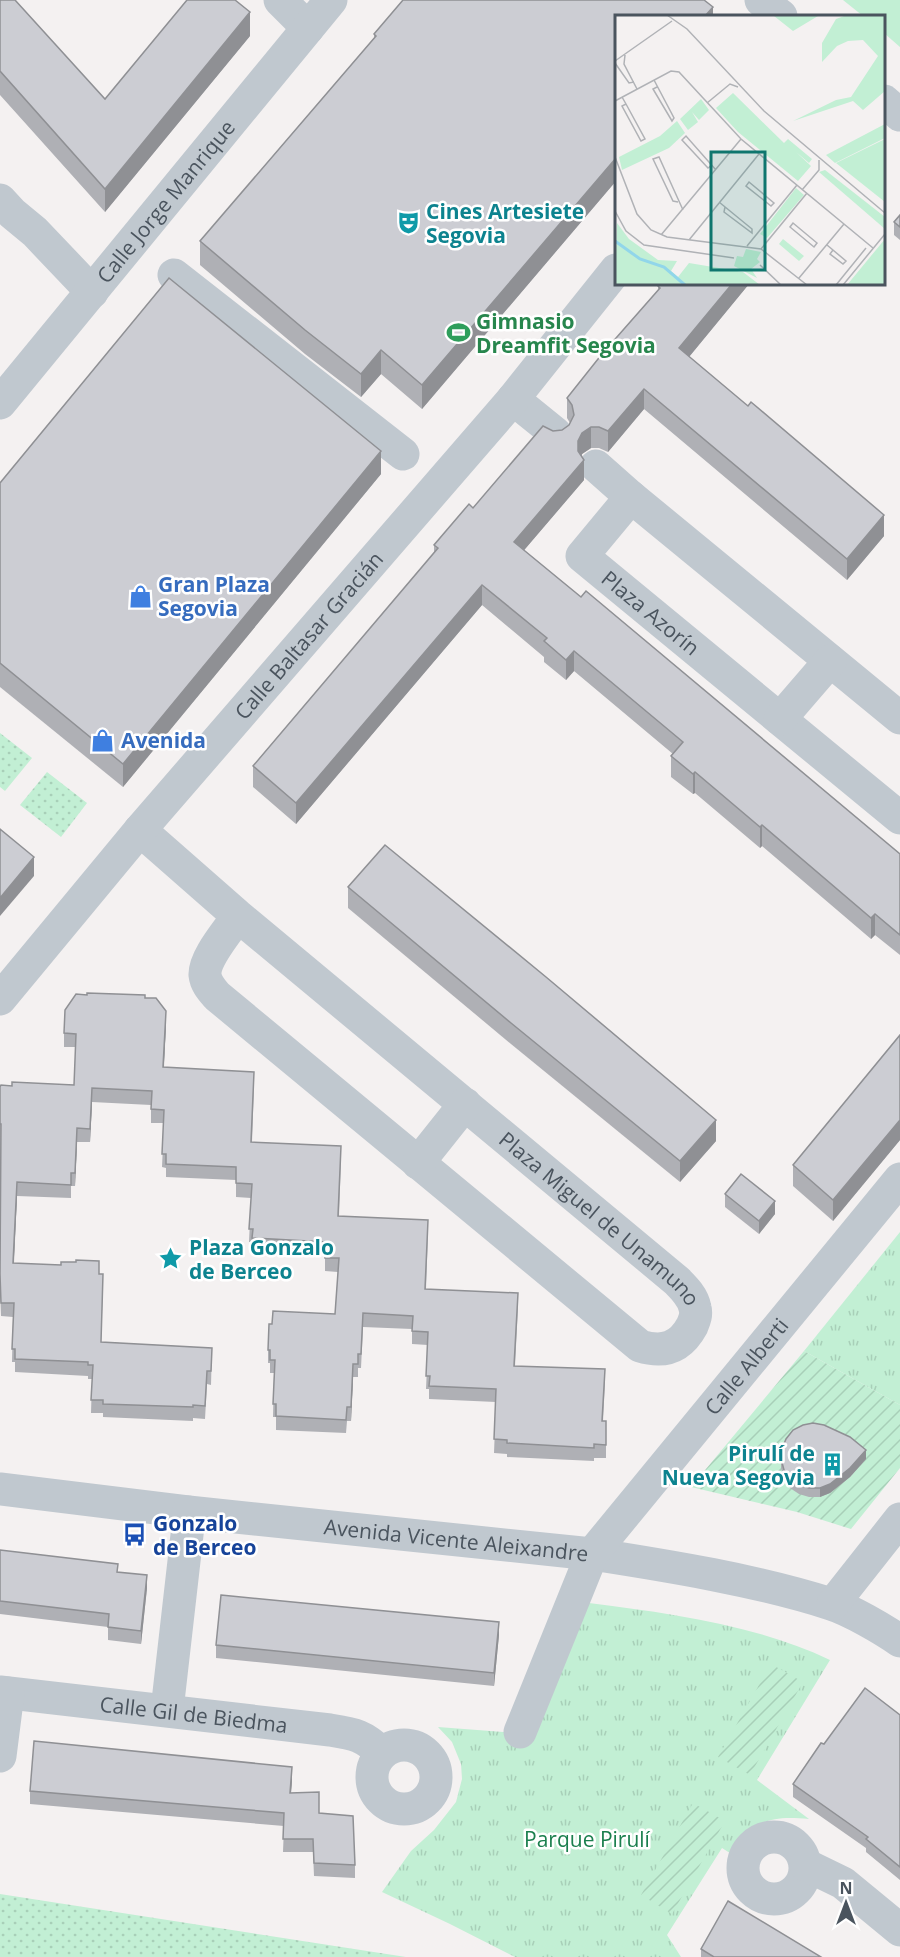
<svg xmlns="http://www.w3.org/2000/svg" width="900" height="1957" viewBox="0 0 900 1957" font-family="'Open Sans',sans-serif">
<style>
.grass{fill:url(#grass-dots)}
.park{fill:url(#park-tufts)}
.garden{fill:url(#garden-furrows)}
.pitch{fill:#c2efd4}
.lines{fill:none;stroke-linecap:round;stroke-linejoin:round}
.minor{stroke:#c0c8cf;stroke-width:33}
.wall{fill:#afb0b5}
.shaded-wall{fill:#8f9094}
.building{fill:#cccdd3;stroke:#8f9094;stroke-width:1.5}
.labels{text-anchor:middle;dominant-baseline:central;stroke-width:5;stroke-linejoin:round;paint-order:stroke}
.street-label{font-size:21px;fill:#4a545e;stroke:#fff}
.culture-label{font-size:21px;font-weight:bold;fill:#0d838f;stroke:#fff;text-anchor:start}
.leisure-label{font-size:21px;font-weight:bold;fill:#27864d;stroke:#fff;text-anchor:start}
.shop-label{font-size:21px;font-weight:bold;fill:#366cbe;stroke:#fff;text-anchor:start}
.transit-label{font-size:21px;font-weight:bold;fill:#164399;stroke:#fff;text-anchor:start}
.park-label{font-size:21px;fill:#1b7f4e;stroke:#fff}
.inset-river{fill:none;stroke:#91d6ea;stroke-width:3}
.inset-road{fill:none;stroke:#b0b2b6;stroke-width:1.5}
.view{fill:#0f766e;fill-opacity:0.15;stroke:#0f766e;stroke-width:3}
.inset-edge{fill:none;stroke:#4a545e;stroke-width:3}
</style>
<defs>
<pattern id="grass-dots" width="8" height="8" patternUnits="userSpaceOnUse" patternTransform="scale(1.5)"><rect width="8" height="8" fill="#c2efd4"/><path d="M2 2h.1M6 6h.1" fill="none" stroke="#a8cfb8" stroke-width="1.8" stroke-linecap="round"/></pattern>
<pattern id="park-tufts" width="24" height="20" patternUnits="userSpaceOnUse" patternTransform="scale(1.5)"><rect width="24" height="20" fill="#c2efd4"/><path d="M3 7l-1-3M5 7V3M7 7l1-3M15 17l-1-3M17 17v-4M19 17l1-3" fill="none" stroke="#a8cfb8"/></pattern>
<pattern id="garden-furrows" width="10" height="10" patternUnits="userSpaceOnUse" patternTransform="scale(1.5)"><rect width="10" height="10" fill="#c2efd4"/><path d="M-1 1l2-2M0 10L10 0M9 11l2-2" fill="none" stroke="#a8cfb8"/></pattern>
</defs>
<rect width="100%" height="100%" fill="#f4f1f1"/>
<g class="grass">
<path d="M 0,733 L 32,758 L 5,791 L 0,787 Z"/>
<path d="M 47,772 L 87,803 L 61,837 L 20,805 Z"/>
<path d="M 0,1894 L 406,1957 L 0,1957 Z"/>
</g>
<g class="park">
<path d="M 900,1232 L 900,1405 L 804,1351 Z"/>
<path d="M 589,1603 C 668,1613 757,1625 830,1660 L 757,1780 L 809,1819 C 770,1816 754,1819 733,1855 L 722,1848 L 667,1935 L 681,1957 L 515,1957 L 450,1924 L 382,1892 L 411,1851 L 434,1830 L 456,1802 L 462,1779 L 461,1764 L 452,1742 L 438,1727 L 531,1734 Z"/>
</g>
<g class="garden">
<path d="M 804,1351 L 900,1405 L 900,1468 L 851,1529 L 797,1512 L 691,1487 Z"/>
<path d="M 771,1664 L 803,1682 L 750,1775 L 718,1757 Z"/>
<path d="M 693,1803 L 725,1821 L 672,1914 L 641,1895 Z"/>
</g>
<path class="pitch" d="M 843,0 L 900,0 L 900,47 L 884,33 L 884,16 L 863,16 Z"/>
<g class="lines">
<g class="minor">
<path d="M 280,0 L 308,28"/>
<path d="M 761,0 L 781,16"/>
<path d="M 884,101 L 900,115"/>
<path d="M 0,200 L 12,213 L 35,232 L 92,292"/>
<path d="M 174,275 L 403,454"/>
<path d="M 513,399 L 555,433"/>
<path id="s1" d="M 0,403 L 331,0"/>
<path d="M 596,466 L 631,497"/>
<path id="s2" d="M 900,718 L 631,497 L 582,556 L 900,818"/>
<path d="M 780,719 L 830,661"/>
<path id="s3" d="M 140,830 L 238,916 L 677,1281 C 685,1289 693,1297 695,1308 C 697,1315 694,1321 692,1326 C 680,1348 663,1353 640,1346 L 217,996 C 212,990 206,984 205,975 C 204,958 228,931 238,916"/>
<path id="s4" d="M 0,999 L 140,830 L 513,399 L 616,270"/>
<path d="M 418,1163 L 465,1104"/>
<path id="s5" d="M 0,1489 L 188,1512 L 592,1554 C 669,1566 756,1580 831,1604 C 850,1610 883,1629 900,1641"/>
<path d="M 833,1604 L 900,1519"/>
<path id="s6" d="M 0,1692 L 330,1730 C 355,1734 363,1735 382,1753"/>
<path d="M 167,1710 L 188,1526 L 188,1512"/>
<path id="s7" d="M 520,1732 L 592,1554 L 900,1179"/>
<circle cx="404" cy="1777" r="32"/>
<path d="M 0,1756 L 8,1693"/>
<circle cx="774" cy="1868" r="31"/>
<path d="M 806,1865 L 843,1883 L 900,1930"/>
</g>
</g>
<g class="wall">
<path d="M 0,0 L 105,99 L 250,36 L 105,212 L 0,95 Z"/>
<path d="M 403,0 L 704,0 L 713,7 L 713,16 L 616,16 L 616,181 L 422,409 L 381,374 L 361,397 L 305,354 L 200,265 L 200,241 L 374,38 L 374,34 Z"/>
<path d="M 900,215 L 900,240 L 894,235 L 894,222 Z"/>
<path d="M 749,284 L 689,357 L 884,536 L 847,580 L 644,409 L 608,452 L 599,448 L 591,448 L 582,454 L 584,480 L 524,550 L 581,597 L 900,854 L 900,955 L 875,935 L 871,939 L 762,846 L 760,848 L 695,793 L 693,794 L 671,777 L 671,756 L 673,754 L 574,671 L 566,680 L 544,662 L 544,657 L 482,605 L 296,824 L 253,787 L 253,766 L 434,553 L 434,545 L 553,431 L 562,430 L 569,425 L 570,423 L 567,418 L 567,398 L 658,291 L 658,286 Z"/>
<path d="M 381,474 L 123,787 L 0,687 L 0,483 Z"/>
<path d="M 348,887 L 716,1141 L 680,1182 L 511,1044 L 348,908 Z"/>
<path d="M 145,998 L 166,1025 L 164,1067 L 254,1086 L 252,1142 L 341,1159 L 339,1216 L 428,1233 L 426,1289 L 518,1307 L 515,1366 L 605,1382 L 603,1421 L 606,1421 L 606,1458 L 594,1458 L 594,1461 L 507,1457 L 507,1454 L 494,1453 L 496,1402 L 429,1399 L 429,1389 L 426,1389 L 428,1345 L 412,1344 L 412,1329 L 363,1327 L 361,1368 L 358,1368 L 358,1377 L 353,1377 L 351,1421 L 347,1421 L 346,1433 L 276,1430 L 276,1417 L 273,1417 L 274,1373 L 270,1373 L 270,1363 L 268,1363 L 268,1350 L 335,1314 L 338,1272 L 325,1271 L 325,1255 L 252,1252 L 252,1242 L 249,1242 L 251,1198 L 236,1197 L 236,1180 L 166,1177 L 166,1168 L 162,1167 L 164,1123 L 151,1123 L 151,1105 L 92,1102 L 90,1142 L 77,1142 L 75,1186 L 71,1186 L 71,1198 L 17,1196 L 14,1263 L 99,1274 L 103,1287 L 101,1342 L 212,1348 L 211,1385 L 207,1384 L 205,1419 L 193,1418 L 193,1421 L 103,1417 L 103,1413 L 91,1413 L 92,1379 L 88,1379 L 88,1376 L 15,1372 L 15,1362 L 12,1362 L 13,1317 L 1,1316 L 0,1287 L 0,1087 L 12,1086 L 74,1085 L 76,1047 L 64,1047 L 64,1033 Z"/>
<path d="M 900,1035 L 900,1140 L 833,1221 L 793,1186 L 793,1165 Z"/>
<path d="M 725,1194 L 775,1214 L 759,1234 L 725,1207 Z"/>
<path d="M 781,1459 L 866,1459 L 850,1477 L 830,1493 L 820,1497 L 809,1497 L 799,1494 L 790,1488 L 784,1479 L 781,1468 Z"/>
<path d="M 0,1550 L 118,1572 L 147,1588 L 141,1644 L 108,1640 L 108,1627 L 0,1614 Z"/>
<path d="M 499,1635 L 494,1686 L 216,1658 L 216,1645 Z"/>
<path d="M 900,1715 L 900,1880 L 866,1852 L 866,1848 L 793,1797 L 793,1784 L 824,1744 Z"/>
<path d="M 292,1780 L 291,1793 L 319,1813 L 355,1865 L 355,1878 L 314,1876 L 313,1852 L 283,1852 L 284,1826 L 30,1804 L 30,1791 Z"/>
<path d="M 701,1949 L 821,1957 L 701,1957 Z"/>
</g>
<g class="shaded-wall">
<path d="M 713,7 L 713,16 L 705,16 Z"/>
<path d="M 250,12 L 250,36 L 105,212 L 105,189 Z"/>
<path d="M 616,158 L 616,181 L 422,409 L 422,385 Z"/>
<path d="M 732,284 L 749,284 L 679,369 L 679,348 Z"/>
<path d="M 381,350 L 381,374 L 361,397 L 361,374 Z"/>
<path d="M 644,389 L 644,409 L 608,452 L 608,431 Z"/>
<path d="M 591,427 L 591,448 L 582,454 L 578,462 L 578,441 L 582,433 Z"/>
<path d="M 381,451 L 381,474 L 123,787 L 123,764 Z"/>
<path d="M 584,460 L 584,480 L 514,562 L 514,542 Z"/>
<path d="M 884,515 L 884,536 L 847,580 L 847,559 Z"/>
<path d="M 482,585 L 482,605 L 296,824 L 296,803 Z"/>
<path d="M 574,651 L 574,671 L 566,680 L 566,660 Z"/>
<path d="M 695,772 L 695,793 L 693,794 L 693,774 Z"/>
<path d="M 762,825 L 762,846 L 760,848 L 760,827 Z"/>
<path d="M 34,857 L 34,876 L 0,916 L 0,898 Z"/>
<path d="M 875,914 L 875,935 L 871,939 L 871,918 Z"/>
<path d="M 166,1011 L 166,1025 L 163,1080 L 163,1067 Z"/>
<path d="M 92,1088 L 92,1102 L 90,1142 L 90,1129 Z"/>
<path d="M 716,1120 L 716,1141 L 680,1182 L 680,1161 Z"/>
<path d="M 900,1120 L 900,1140 L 833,1221 L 833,1200 Z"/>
<path d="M 77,1128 L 77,1142 L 75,1186 L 75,1173 Z"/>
<path d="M 17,1182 L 17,1196 L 13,1276 L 13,1263 Z"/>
<path d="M 775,1201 L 775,1214 L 759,1234 L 759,1221 Z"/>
<path d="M 353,1364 L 353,1377 L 351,1421 L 351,1407 Z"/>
<path d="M 866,1450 L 866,1459 L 850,1477 L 830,1493 L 820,1497 L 820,1488 Z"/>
<path d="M 147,1575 L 147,1588 L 141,1644 L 141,1631 Z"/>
<path d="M 499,1622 L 499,1635 L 494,1686 L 494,1673 Z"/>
<path d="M 292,1767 L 292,1780 L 290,1806 L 290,1793 Z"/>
</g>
<g class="building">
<path d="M 0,0 L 15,0 L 105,99 L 187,0 L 235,0 L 250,12 L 105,189 L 0,71 Z"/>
<path d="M 403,0 L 704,0 L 713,7 L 705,16 L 616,16 L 616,158 L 422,385 L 381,350 L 361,374 L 305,330 L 200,241 L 376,36 L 374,34 Z"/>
<path d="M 900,215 L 900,227 L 894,222 Z"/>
<path d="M 169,278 L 381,451 L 123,764 L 0,663 L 0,483 Z"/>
<path d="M 660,284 L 732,284 L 679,348 L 748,406 L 751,402 L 884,515 L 847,559 L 644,389 L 608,431 L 599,427 L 591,427 L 582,433 L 578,441 L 578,451 L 584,460 L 514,542 L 581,597 L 586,591 L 900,854 L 900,935 L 875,914 L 871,918 L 762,825 L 760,827 L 695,772 L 693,774 L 671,756 L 683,742 L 574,651 L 566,660 L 544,641 L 547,638 L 482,585 L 296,803 L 253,766 L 438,548 L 434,545 L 469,504 L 473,508 L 543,426 L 553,431 L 562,430 L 569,425 L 574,415 L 572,405 L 567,398 L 602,354 L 660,288 L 658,286 Z"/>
<path d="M 0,829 L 34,857 L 0,898 Z"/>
<path d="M 385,845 L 546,977 L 716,1120 L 680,1161 L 511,1023 L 348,887 Z"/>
<path d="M 87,993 L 145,995 L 145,998 L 156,998 L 166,1011 L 163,1067 L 254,1072 L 251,1142 L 341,1146 L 338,1216 L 428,1220 L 425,1289 L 518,1293 L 514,1366 L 605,1369 L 602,1421 L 606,1421 L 606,1445 L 594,1444 L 594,1448 L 507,1443 L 507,1440 L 494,1439 L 496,1389 L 429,1386 L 430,1376 L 426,1376 L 428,1332 L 412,1331 L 413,1316 L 363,1313 L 361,1354 L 358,1354 L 358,1364 L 353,1364 L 351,1407 L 347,1407 L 346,1420 L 276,1416 L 276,1404 L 273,1404 L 275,1360 L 270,1360 L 270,1350 L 268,1350 L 269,1324 L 272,1324 L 273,1311 L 335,1314 L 339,1258 L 325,1258 L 326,1242 L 252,1238 L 253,1229 L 249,1229 L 252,1184 L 236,1183 L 236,1167 L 166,1164 L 166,1154 L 162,1154 L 164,1110 L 151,1109 L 152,1091 L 92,1088 L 90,1129 L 77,1128 L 75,1173 L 71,1173 L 71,1185 L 17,1182 L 13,1263 L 61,1265 L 61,1262 L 76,1262 L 76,1260 L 99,1261 L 99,1274 L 103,1274 L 101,1342 L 212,1348 L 211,1371 L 207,1371 L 205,1406 L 193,1405 L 193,1407 L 103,1404 L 103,1400 L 91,1400 L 93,1365 L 88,1365 L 88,1362 L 15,1359 L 15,1349 L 12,1349 L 14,1303 L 1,1303 L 0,1274 L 1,1124 L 0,1124 L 0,1087 L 1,1085 L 12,1086 L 12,1082 L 74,1085 L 76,1034 L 64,1033 L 65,1010 L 76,994 L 87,995 Z"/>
<path d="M 900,1035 L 900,1120 L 833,1200 L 793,1165 Z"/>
<path d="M 741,1174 L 775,1201 L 759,1221 L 725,1194 Z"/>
<path d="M 813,1423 L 824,1425 L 850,1437 L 866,1450 L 850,1468 L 830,1484 L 820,1488 L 809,1488 L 799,1485 L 790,1478 L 784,1470 L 781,1459 L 782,1449 L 786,1439 L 793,1430 L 803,1425 Z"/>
<path d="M 0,1550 L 118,1564 L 117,1572 L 147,1575 L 141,1631 L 108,1627 L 109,1614 L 0,1601 Z"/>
<path d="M 221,1595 L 499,1622 L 494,1673 L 216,1645 Z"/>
<path d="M 865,1688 L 900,1715 L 900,1867 L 866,1839 L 868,1837 L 793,1784 L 821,1743 L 824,1744 Z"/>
<path d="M 34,1741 L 292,1767 L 290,1793 L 319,1792 L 319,1813 L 353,1816 L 355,1865 L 314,1863 L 313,1839 L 283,1839 L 284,1813 L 30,1791 Z"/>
<path d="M 728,1901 L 821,1957 L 714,1957 L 701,1949 Z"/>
</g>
<defs>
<symbol id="theatre-bare" viewBox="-9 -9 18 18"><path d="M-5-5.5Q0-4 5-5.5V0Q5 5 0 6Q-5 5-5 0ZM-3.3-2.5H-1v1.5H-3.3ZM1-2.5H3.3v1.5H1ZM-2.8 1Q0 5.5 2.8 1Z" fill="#0f9aa8" stroke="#fff" stroke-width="2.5" paint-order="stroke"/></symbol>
<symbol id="stadium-bare" viewBox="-9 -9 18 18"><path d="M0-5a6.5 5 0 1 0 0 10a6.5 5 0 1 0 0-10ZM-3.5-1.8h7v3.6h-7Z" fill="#2e9e5b" stroke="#fff" stroke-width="2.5" paint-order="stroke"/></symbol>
<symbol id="shop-bare" viewBox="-9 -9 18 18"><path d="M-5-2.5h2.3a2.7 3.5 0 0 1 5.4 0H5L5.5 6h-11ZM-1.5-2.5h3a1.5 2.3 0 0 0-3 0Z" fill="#3f7fe0" stroke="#fff" stroke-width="2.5" paint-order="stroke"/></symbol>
<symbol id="sight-bare" viewBox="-9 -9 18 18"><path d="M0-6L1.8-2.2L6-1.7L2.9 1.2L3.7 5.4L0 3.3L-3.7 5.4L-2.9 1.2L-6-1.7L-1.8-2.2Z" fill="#0f9aa8" stroke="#fff" stroke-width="2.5" paint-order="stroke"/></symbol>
<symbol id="building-bare" viewBox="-9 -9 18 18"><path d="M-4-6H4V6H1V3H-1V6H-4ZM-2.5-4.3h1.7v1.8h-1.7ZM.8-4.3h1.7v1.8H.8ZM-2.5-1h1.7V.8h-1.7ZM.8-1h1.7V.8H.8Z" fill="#0f9aa8" stroke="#fff" stroke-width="2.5" paint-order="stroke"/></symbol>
<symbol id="bus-bare" viewBox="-9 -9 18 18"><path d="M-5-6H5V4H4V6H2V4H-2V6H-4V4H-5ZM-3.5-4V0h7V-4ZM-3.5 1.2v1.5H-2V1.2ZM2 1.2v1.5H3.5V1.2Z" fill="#1a4fb4" stroke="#fff" stroke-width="2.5" paint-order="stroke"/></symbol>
</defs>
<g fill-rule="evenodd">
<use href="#theatre-bare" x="392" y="206" width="33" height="33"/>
<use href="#stadium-bare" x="442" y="316" width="33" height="33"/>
<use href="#shop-bare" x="124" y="580" width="33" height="33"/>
<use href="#shop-bare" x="86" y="724" width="33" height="33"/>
<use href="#sight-bare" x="154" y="1242" width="33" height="33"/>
<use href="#building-bare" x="816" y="1448" width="33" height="33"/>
<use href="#bus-bare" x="118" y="1518" width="33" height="33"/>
</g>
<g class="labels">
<g class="street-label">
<text stroke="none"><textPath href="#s1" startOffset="261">Calle Jorge Manrique</textPath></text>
<text stroke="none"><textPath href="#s2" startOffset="514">Plaza Azorín</textPath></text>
<text stroke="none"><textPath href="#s4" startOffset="477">Calle Baltasar Gracián</textPath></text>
<text stroke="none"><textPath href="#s3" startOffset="602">Plaza Miguel de Unamuno</textPath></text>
<text stroke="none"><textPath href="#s7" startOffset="435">Calle Alberti</textPath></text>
<text stroke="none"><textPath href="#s5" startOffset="459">Avenida Vicente Aleixandre</textPath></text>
<text stroke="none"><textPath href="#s6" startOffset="195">Calle Gil de Biedma</textPath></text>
</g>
<g class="culture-label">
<text x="426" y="211">Cines Artesiete<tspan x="426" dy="24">Segovia</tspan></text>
<text x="189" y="1247">Plaza Gonzalo<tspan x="189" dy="24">de Berceo</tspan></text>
<text x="815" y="1453" text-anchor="end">Pirulí de<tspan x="815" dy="24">Nueva Segovia</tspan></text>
</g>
<g class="leisure-label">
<text x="476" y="321">Gimnasio<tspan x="476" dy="24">Dreamfit Segovia</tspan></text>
</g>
<g class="shop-label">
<text x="158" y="584">Gran Plaza<tspan x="158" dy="24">Segovia</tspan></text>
<text x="121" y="740">Avenida</text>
</g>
<g class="transit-label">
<text x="153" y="1523">Gonzalo<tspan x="153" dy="24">de Berceo</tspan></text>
</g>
<g class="park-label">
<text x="587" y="1839">Parque Pirulí</text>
</g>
</g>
<g transform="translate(615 15)">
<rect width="270" height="270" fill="#f4f1f1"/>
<path d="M 232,0 L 270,0 L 270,76 L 248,95 L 238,86 L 178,106 L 221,85 L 236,82 L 263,41 L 248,25 L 233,26 L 222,31 L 207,47 L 207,28 L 221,4 ZM 159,1 L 159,0 L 203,1 L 178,16 ZM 270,124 L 270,187 L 221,148 ZM 2,208 L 14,224 L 43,245 L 62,246 L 56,256 L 63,262 L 74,248 L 128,257 L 145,270 L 0,270 ZM 168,224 L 189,241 L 184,246 L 164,229 ZM 270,224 L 270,270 L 232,270 Z" fill="#c2efd4"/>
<path d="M 210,155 L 270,202 L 270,214 L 204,157 Z" fill="#c2efd4"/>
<path d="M 86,84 L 94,95 L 84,105 L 77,97 L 83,107 L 73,115 L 65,104 ZM 62,106 L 70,118 L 54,133 L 7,155 L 4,142 L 45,121 ZM 270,109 L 270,123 L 220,148 L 211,140 ZM 181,173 L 189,180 L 152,223 L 145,219 ZM 131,234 L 146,237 L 142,244 L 145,247 L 136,254 L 142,263 L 119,251 L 122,241 L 128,242 Z" fill="#c2efd4"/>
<path d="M 118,78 L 169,128 L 173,124 L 197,144 L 194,148 L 181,137 L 196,151 L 183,166 L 123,117 L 101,93 Z" fill="#c2efd4"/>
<path class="inset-river" d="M 0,226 L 25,244 L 49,252 L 70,270"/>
<path class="inset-road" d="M 52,0 L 72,14 L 149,96 L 270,198M 10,40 L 9,49 L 22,74M 0,46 L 57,6M 0,48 L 14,68 L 19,67M 39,65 L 59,103 L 57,106 L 38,74 L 42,72M 7,82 L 11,89 L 30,124 L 26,126 L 7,91 L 11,89M 0,86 L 56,56 L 64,57 L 126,124 L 258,233M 92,88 L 115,69 L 123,72M 0,142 L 22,199 L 36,215 L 52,222 L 146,234 L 192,270M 97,150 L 93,153 L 67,125 L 71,121 L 101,155M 134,167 L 159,188 L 156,191 L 131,171 ZM 187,175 L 204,155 L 204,145M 63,187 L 58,186 L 38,144 L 44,142 L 68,195M 104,187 L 137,214 L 137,218 L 109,197 L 110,192M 0,196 L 11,216 L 29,230 L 119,243M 178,208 L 202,228 L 199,232 L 175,212 ZM 46,220 L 126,124M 74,225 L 144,139M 212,230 L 231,246 L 228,249 L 215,239 L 218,235M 132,231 L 182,170M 146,234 L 192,178M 145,250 L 166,270M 184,263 L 229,209M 221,270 L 251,233M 228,270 L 270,219"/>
<path class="view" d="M 96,137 L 150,137 L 150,255 L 96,255 Z"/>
<rect width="270" height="270" class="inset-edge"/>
</g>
<g transform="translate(846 1903)" stroke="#ffffff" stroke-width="4.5" paint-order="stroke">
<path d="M0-4.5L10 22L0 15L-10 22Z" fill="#4a545e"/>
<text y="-9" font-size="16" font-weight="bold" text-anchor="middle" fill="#4a545e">N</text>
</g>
</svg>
